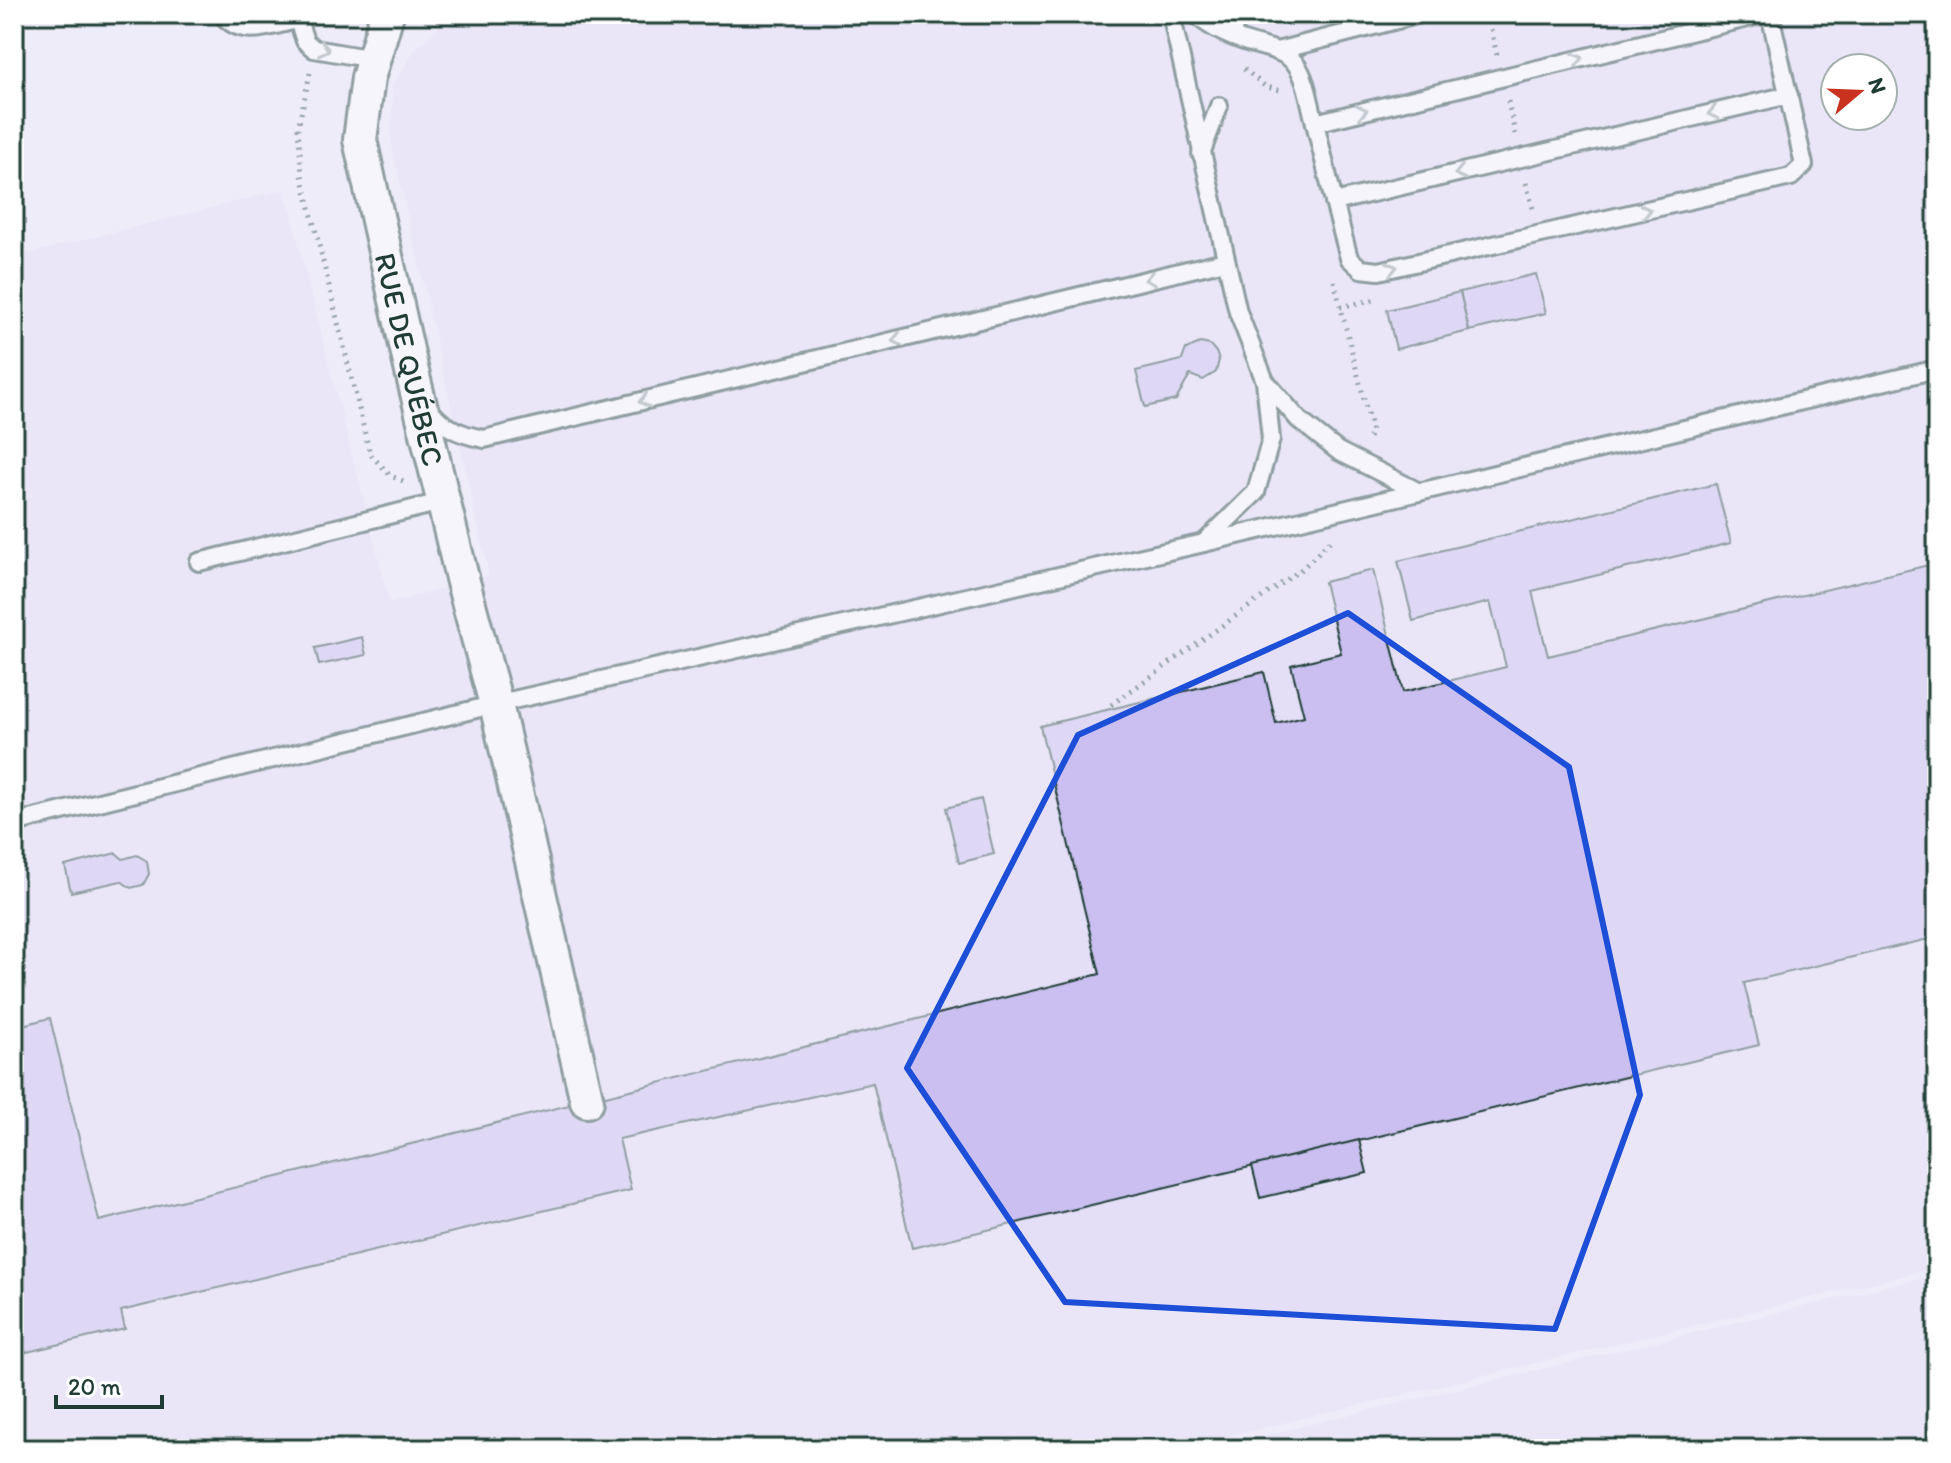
<svg xmlns="http://www.w3.org/2000/svg" width="1951" height="1463" viewBox="0 0 1951 1463" font-family="Itim,sans-serif">
<style>
.built{fill:#e4def7;fill-rule:evenodd}
.building{fill:#cabff0;stroke:#1f3d34;stroke-width:2}
.lines{fill:none;stroke-linecap:round;stroke-linejoin:round}
.service-casing{stroke:#1f3d34;stroke-width:22}
.minor-casing{stroke:#1f3d34;stroke-width:38}
.path{stroke:#1f3d34;stroke-width:5;stroke-dasharray:2 6;stroke-linecap:butt}
.service{stroke:#fff;stroke-width:16}
.minor{stroke:#fff;stroke-width:32}
.oneway{stroke:#8f9e9a}
.marked{fill:none;stroke:#1d4ed8;stroke-width:6;stroke-linejoin:round}
.labels{text-anchor:middle;dominant-baseline:central;stroke-width:7;stroke-linejoin:round;paint-order:stroke}
.street-label{font-size:30px;fill:#1f3d34;stroke:#fff}
</style>
<rect width="100%" height="100%" fill="#efecfa"/>
<filter id="ink" filterUnits="userSpaceOnUse"><feTurbulence type="fractalNoise" baseFrequency=".0125" numOctaves="2"/><feDisplacementMap in="SourceGraphic" scale="16" xChannelSelector="R" yChannelSelector="G"/><feConvolveMatrix kernelMatrix="1 2 1 2 8 2 1 2 1" color-interpolation-filters="sRGB"/></filter>
<g filter="url(#ink)">
<g class="built">
<path d="M 469,14 L 1937,14 L 1937,1268 L 1175,1449 L 14,1449 L 14,257 L 285,189 L 390,603 L 489,575 L 391,142 L 392,86 L 415,49 L 445,20 ZM 1835,68 L 1883,68 L 1883,116 L 1835,116 Z"/>
<path d="M 1937,1274 L 1937,1449 L 1207,1449 Z"/>
</g>
<g class="building">
<path d="M 1536,274 L 1546,313 L 1469,331 L 1460,292 Z"/>
<path d="M 1460,292 L 1469,331 L 1396,349 L 1387,310 Z"/>
<path d="M 1200,343 L 1210,345 L 1216,352 L 1219,360 L 1216,372 L 1203,380 L 1190,375 L 1176,400 L 1145,407 L 1136,371 L 1182,360 L 1186,349 Z"/>
<path d="M 1716,484 L 1731,543 L 1532,591 L 1548,656 L 1937,563 L 1937,937 L 1744,983 L 1759,1045 L 912,1248 L 873,1083 L 619,1139 L 631,1190 L 121,1311 L 125,1329 L 14,1355 L 14,1027 L 50,1018 L 99,1221 L 1100,974 L 1040,726 L 1264,672 L 1276,723 L 1304,716 L 1291,665 L 1341,653 L 1324,582 L 1373,570 L 1403,692 L 1506,667 L 1490,602 L 1413,621 L 1398,561 Z"/>
<path d="M 362,637 L 366,655 L 319,665 L 315,648 Z"/>
<path d="M 981,799 L 994,854 L 959,863 L 946,808 Z"/>
<path d="M 116,853 L 123,859 L 137,855 L 147,861 L 149,874 L 143,885 L 131,888 L 121,881 L 71,892 L 65,866 Z"/>
<path d="M 1359,1140 L 1367,1173 L 1260,1198 L 1252,1166 Z"/>
</g>
<g class="lines">
<defs>
<g id="service">
<path d="M 222,14 C 241,39 270,26 296,20"/>
<path d="M 296,14 L 305,41 L 314,49 L 373,59"/>
<path d="M 1171,14 L 1238,312 L 1265,381 L 1299,420 L 1338,451 L 1419,492"/>
<path d="M 1195,14 C 1208,26 1226,35 1244,41 C 1260,47 1283,49 1295,63 C 1307,78 1310,105 1315,123"/>
<path d="M 1764,14 L 1315,123 L 1334,202 L 1789,95"/>
<path d="M 1230,35 L 1240,14"/>
<path d="M 1277,51 L 1420,14"/>
<path d="M 1201,154 L 1219,106"/>
<path d="M 1334,202 L 1349,258 L 1361,269 L 1379,271 L 1791,177 L 1804,165 L 1770,14"/>
<path d="M 428,406 C 439,427 462,435 484,439 L 1225,261"/>
<path d="M 1205,542 L 1256,492 L 1271,439 L 1265,381"/>
<path d="M 199,562 L 445,501"/>
<path d="M 14,823 L 496,704 L 1204,543 L 1937,369"/>
</g>
<g id="minor">
<path id="s1" d="M 387,14 L 368,78 L 360,140 L 412,372 L 463,582 L 496,704 L 587,1101"/>
</g>
</defs>
<use href="#service" class="service-casing"/>
<use href="#minor" class="minor-casing"/>
<g class="path">
<path d="M 1488,14 L 1497,56"/>
<path d="M 1244,69 L 1266,87 L 1280,90"/>
<path d="M 310,73 L 298,128 L 302,175 L 370,454 L 391,476 L 406,482"/>
<path d="M 1508,101 L 1515,134"/>
<path d="M 1526,183 L 1534,212"/>
<path d="M 1334,281 L 1372,431 L 1369,438"/>
<path d="M 1340,307 L 1377,299"/>
<path d="M 1111,705 L 1303,568 L 1330,541"/>
</g>
<use href="#service" class="service"/>
<use href="#minor" class="minor"/>
</g>
<defs><path id="oneway-chevron" d="M-2-3.5L2.5 0L-2 3.5" fill="none" stroke-width="1.6" stroke-linecap="round" stroke-linejoin="round" transform="scale(2)"/></defs>
<g class="oneway">
<use href="#oneway-chevron" transform="translate(324 49) rotate(13)"/>
<use href="#oneway-chevron" transform="translate(1578 59) rotate(-14)"/>
<use href="#oneway-chevron" transform="translate(1362 111) rotate(-13)"/>
<use href="#oneway-chevron" transform="translate(1713 113) rotate(167)"/>
<use href="#oneway-chevron" transform="translate(1460 173) rotate(167)"/>
<use href="#oneway-chevron" transform="translate(1646 211) rotate(-13)"/>
<use href="#oneway-chevron" transform="translate(1392 268) rotate(-12)"/>
<use href="#oneway-chevron" transform="translate(1150 279) rotate(167)"/>
<use href="#oneway-chevron" transform="translate(897 340) rotate(167)"/>
<use href="#oneway-chevron" transform="translate(644 401) rotate(167)"/>
</g>
</g>
<path d="M0 0H1951V1463H0ZM 1348,613 L 1569,767 L 1640,1095 L 1555,1329 L 1065,1302 L 907,1068 L 1078,735 Z" fill="#efecfa" fill-opacity=".55" fill-rule="evenodd"/>
<path class="marked" d="M 1348,613 L 1569,767 L 1640,1095 L 1555,1329 L 1065,1302 L 907,1068 L 1078,735 Z"/>
<g class="labels">
<g class="street-label">
<text stroke="none"><textPath href="#s1" startOffset="354">RUE DE QUÉBEC</textPath></text>
</g>
</g>
<rect width="1951" height="1463" fill="none" stroke="#fff" stroke-width="48"/>
<rect x="24" y="24" width="1903" height="1415" fill="none" stroke="#1f3d34" stroke-width="3" filter="url(#ink)"/>
<g transform="translate(1859 92) rotate(71)"><circle r="38" fill="#ffffff" stroke="#a5b1ae" stroke-width="2"/>
<path d="M0-6L14 30L0 20L-14 30Z" fill="#c8321e"/>
<text y="-12" font-size="22" font-weight="bold" text-anchor="middle" fill="#1f3d34">N</text>
</g>
<path d="M56 1395v12h106v-12" fill="none" stroke="#1f3d34" stroke-width="4"/>
<text x="68" y="1395" font-size="24" fill="#1f3d34" stroke="#ffffff" stroke-width="6" paint-order="stroke">20 m</text>
</svg>
